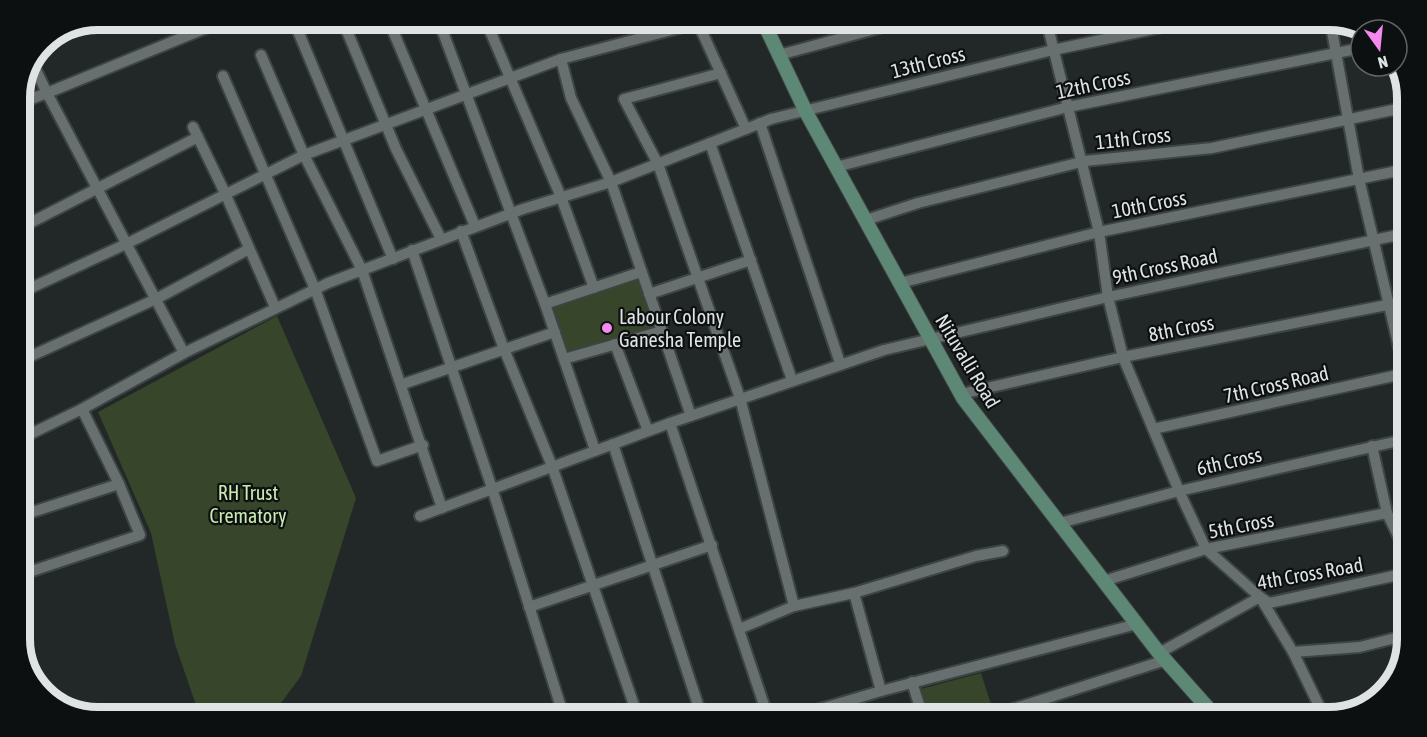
<svg xmlns="http://www.w3.org/2000/svg" width="1427" height="737" viewBox="0 0 1427 737" font-family="'Asap Condensed',sans-serif">
<style>
.green{fill:#37452a}
.lines{fill:none;stroke-linecap:round;stroke-linejoin:round}
.street-casing{stroke:#3e4343;stroke-width:14}
.secondary-casing{stroke:#3e4343;stroke-width:16}
.street{stroke:#68706f;stroke-width:10}
.secondary{stroke:#5e8876;stroke-width:14}
.poi-dot{fill:#f689ed;stroke:#0d1010;stroke-width:2}
.labels{text-anchor:middle;dominant-baseline:central;stroke-width:4.5;stroke-linejoin:round;paint-order:stroke}
.street-label{font-size:20px;fill:#dfe3e3;stroke:#0d1010}
.poi-label{font-size:20px;fill:#dfe3e3;stroke:#0d1010;text-anchor:start}
.park-label{font-size:20px;fill:#cbeab1;stroke:#0d1010}
.rim{fill:none;stroke:#dfe3e3;stroke-width:8}
</style>
<rect width="100%" height="100%" fill="#212827"/>
<g class="green">
<path d="M 641,272 L 662,331 L 564,359 L 545,304 Z"/>
<path d="M 277,316 L 356,498 L 301,676 L 281,703 L 243,717 L 200,717 L 175,644 L 151,533 L 98,412 Z"/>
<path d="M 981,673 L 995,717 L 925,717 L 917,690 Z"/>
</g>
<g class="lines">
<defs>
<g id="street">
<path d="M 293,19 L 393,259"/>
<path d="M 342,19 L 396,149 L 441,239"/>
<path d="M 388,19 L 475,226"/>
<path d="M 438,19 L 545,304 L 595,450"/>
<path d="M 485,19 L 561,197 L 594,288"/>
<path d="M 1046,19 L 1099,232 L 1108,297 L 1123,357 L 1179,491 L 1206,549 L 1260,597 L 1293,652 L 1323,714 L 1321,717"/>
<path d="M 1330,20 L 1359,179 L 1407,381"/>
<path d="M 261,55 L 304,155 L 362,270 L 442,508"/>
<path d="M 779,55 L 912,19"/>
<path d="M 561,59 L 571,98 L 611,182 L 691,416"/>
<path d="M 33,64 L 47,93 L 228,19"/>
<path d="M 721,73 L 624,99 L 658,164 L 740,398 L 794,606"/>
<path d="M 223,76 L 315,289 L 377,461 L 423,445"/>
<path d="M 20,103 L 47,93 L 184,353"/>
<path d="M 760,123 L 840,363"/>
<path d="M 193,127 L 225,193 L 275,307"/>
<path d="M 710,143 L 792,380"/>
<path d="M 836,167 L 1068,107 L 1361,48"/>
<path d="M 866,220 L 918,203 L 1085,161 L 1212,148 L 1407,107"/>
<path d="M 20,228 L 198,137"/>
<path d="M 461,231 L 504,349 L 552,466 L 638,717"/>
<path d="M 412,250 L 492,488 L 564,717"/>
<path d="M 900,283 L 1099,232 L 1407,169"/>
<path d="M 20,293 L 126,244 L 304,155 L 561,59 L 698,23 L 746,129"/>
<path d="M 649,294 L 751,260"/>
<path d="M 545,304 L 641,272"/>
<path d="M 615,344 L 648,431"/>
<path d="M 564,359 L 662,331"/>
<path d="M 20,361 L 156,299 L 249,249"/>
<path d="M 403,384 L 555,332"/>
<path d="M 961,394 L 1123,357 L 1407,301"/>
<path d="M 670,423 L 768,717"/>
<path d="M 1153,429 L 1407,373"/>
<path d="M 20,439 L 82,409 L 184,353 L 328,283 L 523,209 L 611,182 L 771,119 L 1053,50 L 1201,19"/>
<path d="M 613,444 L 702,717"/>
<path d="M 1372,446 L 1387,513 L 1407,554"/>
<path d="M 20,516 L 119,484 L 82,409"/>
<path d="M 420,516 L 670,423 L 884,350 L 1108,297 L 1407,233"/>
<path d="M 1060,523 L 1179,491 L 1407,439"/>
<path d="M 20,575 L 140,535 L 119,484"/>
<path d="M 1104,581 L 1206,549 L 1387,513"/>
<path d="M 854,593 L 881,691"/>
<path d="M 529,607 L 712,545"/>
<path d="M 739,629 L 794,606 L 854,593 L 976,556 L 1003,551"/>
<path d="M 1293,652 L 1360,647 L 1407,635"/>
<path d="M 1159,653 L 1260,597 L 1269,603 L 1407,573"/>
<path d="M 912,682 L 923,717"/>
<path d="M 1013,709 L 1166,660"/>
<path d="M 1323,714 L 1363,708"/>
<path d="M 793,717 L 881,691 L 1137,624"/>
</g>
<path id="secondary" d="M 762,19 L 806,112 L 963,398 L 1159,653 L 1216,717"/>
</defs>
<use href="#street" class="street-casing"/>
<use href="#secondary" class="secondary-casing"/>
<use href="#street" class="street"/>
<use href="#secondary" class="secondary"/>
</g>
<circle class="poi-dot" cx="607" cy="328" r="6"/>
<g class="labels">
<g class="street-label">
<text transform="translate(928 62) rotate(-14)">13th Cross</text>
<text transform="translate(1093 84) rotate(-12)">12th Cross</text>
<text transform="translate(1133 138) rotate(-6)">11th Cross</text>
<text transform="translate(1149 204) rotate(-11)">10th Cross</text>
<text transform="translate(1165 266) rotate(-12)">9th Cross Road</text>
<text transform="translate(1181 328) rotate(-11)">8th Cross</text>
<text transform="translate(968 361) rotate(59)">Nituvalli Road</text>
<text transform="translate(1276 384) rotate(-13)">7th Cross Road</text>
<text transform="translate(1229 461) rotate(-13)">6th Cross</text>
<text transform="translate(1241 525) rotate(-11)">5th Cross</text>
<text transform="translate(1310 573) rotate(-10)">4th Cross Road</text>
</g>
<g class="poi-label">
<text x="619" y="316">Labour Colony<tspan x="619" dy="23">Ganesha Temple</tspan></text>
</g>
<g class="park-label">
<text x="248" y="492">RH Trust<tspan x="248" dy="23">Crematory</tspan></text>
</g>
</g>
<path d="M0 0H1427V737H0ZM98 30H1329A68 68 0 0 1 1397 98V639A68 68 0 0 1 1329 707H98A68 68 0 0 1 30 639V98A68 68 0 0 1 98 30Z" fill="#0d1010" fill-rule="evenodd"/>
<path class="rim" d="M98 30H1329A68 68 0 0 1 1397 98V639A68 68 0 0 1 1329 707H98A68 68 0 0 1 30 639V98A68 68 0 0 1 98 30Z"/>
<g transform="translate(1379 48) rotate(165)"><circle r="28" fill="#0d1010" stroke="#616464" stroke-width="1.5"/>
<path d="M0-4.5L10 22L0 15L-10 22Z" fill="#f689ed"/>
<text y="-9" font-size="16" font-weight="bold" text-anchor="middle" fill="#dfe3e3">N</text>
</g>
</svg>
